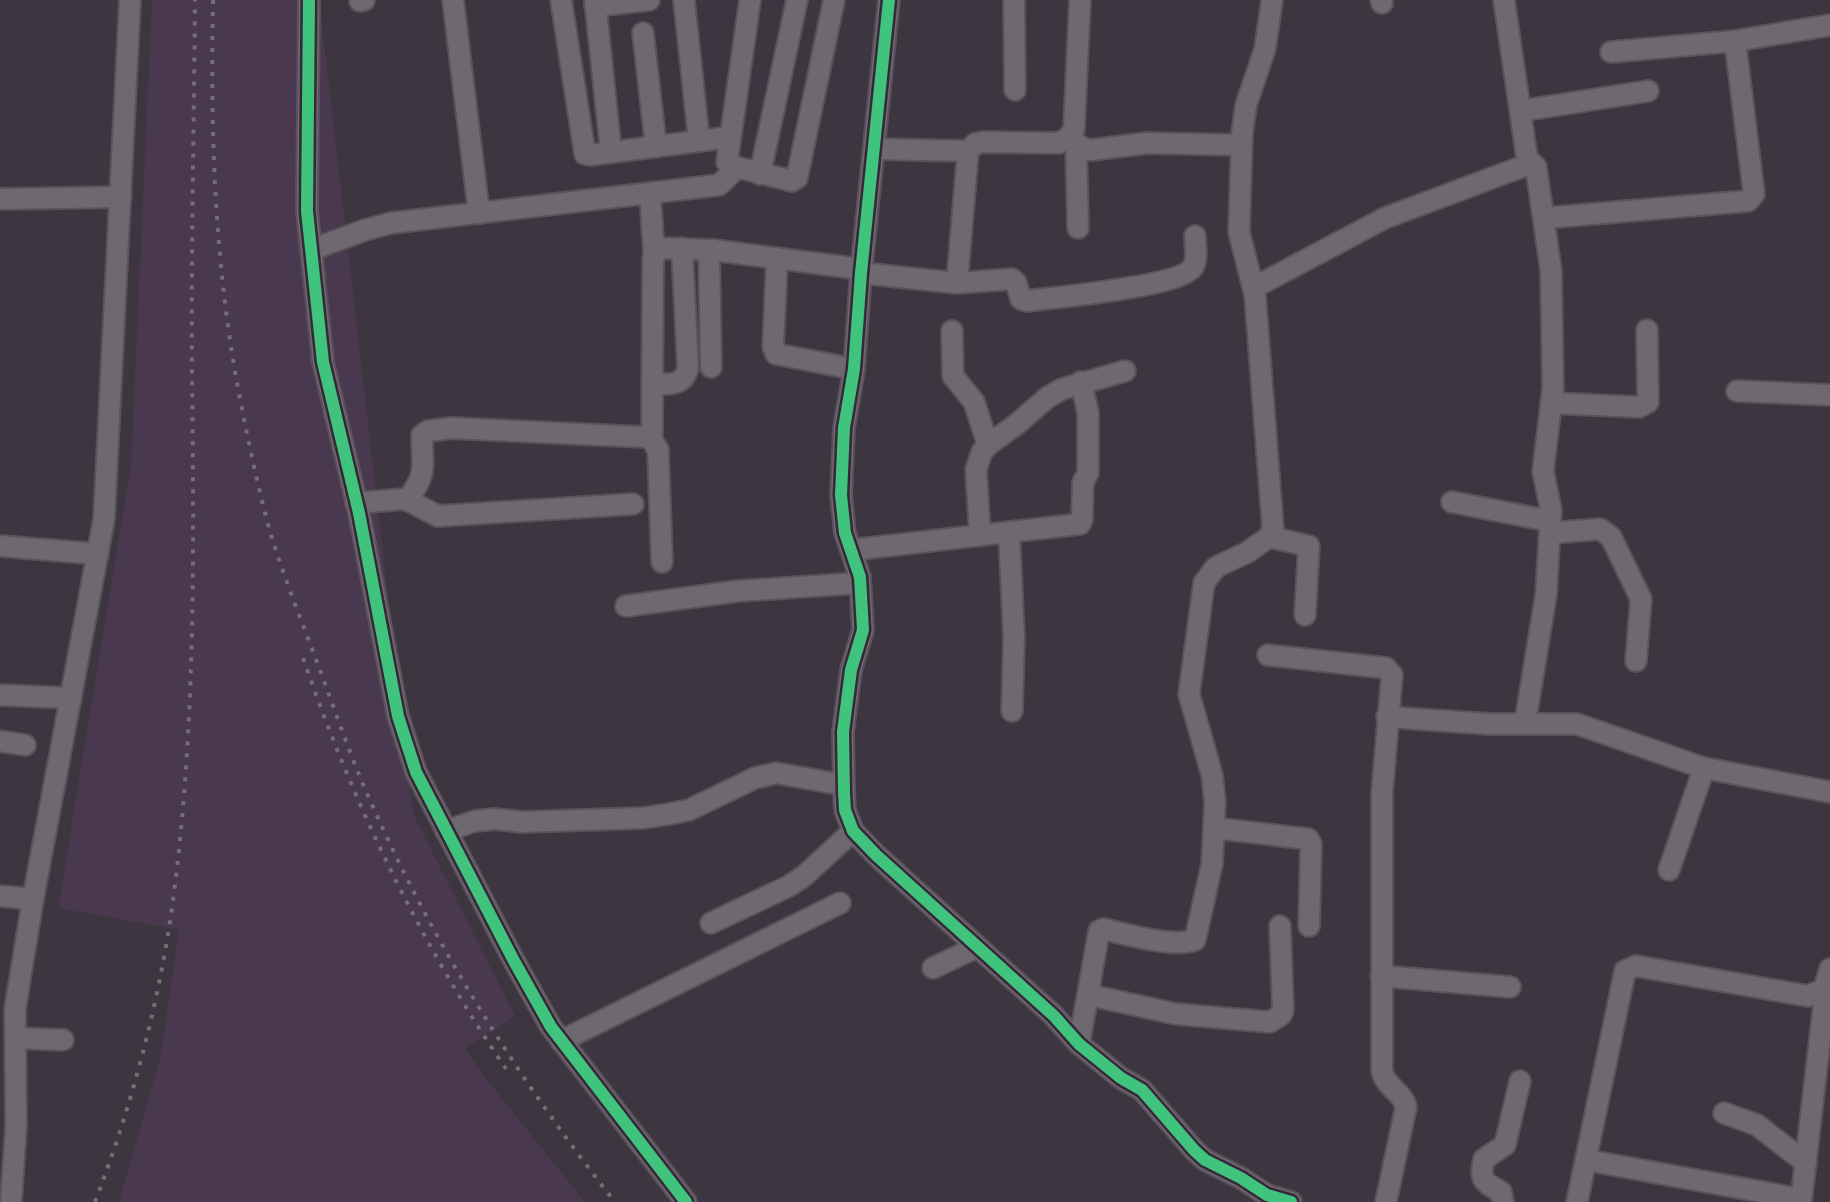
<svg xmlns="http://www.w3.org/2000/svg" width="1830" height="1202" viewBox="0 0 1830 1202" font-family="'Roboto Condensed',sans-serif">
<style>
.built{fill:#4a384e}
.lines{fill:none;stroke-linecap:round;stroke-linejoin:round}
.minor-casing{stroke:#5a525b;stroke-width:24}
.minor{stroke:#6e686f;stroke-width:20}
.rail{stroke:#746f76;stroke-width:4;stroke-dasharray:4 8;stroke-linecap:butt}
.cycleway-casing{stroke:#362739;stroke-width:17}
.cycleway{stroke:#40c37c;stroke-width:12}
</style>
<rect width="100%" height="100%" fill="#3d353f"/>
<path class="built" d="M 152,0 L 316,0 L 320,7 L 413,813 L 515,1016 L 465,1048 L 484,1076 L 585,1202 L 119,1202 L 160,1059 L 179,930 L 58,908 L 131,465 Z"/>
<g class="lines">
<defs>
<g id="minor">
<path d="M 309,0 L 307,211 L 323,362 L 359,513 L 398,716 L 416,772 L 514,961 L 551,1027 L 686,1202"/>
<path d="M 453,0 L 479,213"/>
<path d="M 561,0 L 585,154 L 590,155 L 730,137"/>
<path d="M 595,0 L 611,152"/>
<path d="M 684,0 L 699,141"/>
<path d="M 750,0 L 727,162 L 732,166 L 792,181 L 797,178 L 834,0"/>
<path d="M 889,0 L 861,273 L 854,369 L 844,428 L 841,495 L 845,533 L 860,577 L 863,630 L 851,670 L 843,732 L 844,792 L 845,810 L 853,831 L 876,855 L 1054,1016 L 1079,1044 L 1121,1078 L 1142,1090 L 1194,1150 L 1205,1160 L 1241,1178 L 1267,1195 L 1291,1202"/>
<path d="M 1014,0 L 1015,90"/>
<path d="M 1381,0 L 1382,3"/>
<path d="M 1504,0 L 1528,165"/>
<path d="M 360,1 L 364,0"/>
<path d="M 595,6 L 649,0"/>
<path d="M 643,33 L 656,147"/>
<path d="M 1611,52 L 1735,41 L 1830,25"/>
<path d="M 1520,111 L 1648,91"/>
<path d="M 1069,137 L 1082,148 L 1091,150 L 1148,143 L 1241,145"/>
<path d="M 1076,143 L 1078,228"/>
<path d="M 875,149 L 968,151"/>
<path d="M 760,174 L 797,0"/>
<path d="M 650,194 L 654,254"/>
<path d="M 0,199 L 121,197"/>
<path d="M 1544,218 L 1748,201 L 1754,194 L 1735,41"/>
<path d="M 311,250 L 365,230 L 391,223 L 719,185 L 737,168"/>
<path d="M 709,250 L 711,367"/>
<path d="M 777,260 L 773,346 L 776,354 L 854,369"/>
<path d="M 861,273 L 957,283 L 1012,279 L 1016,283 L 1021,299 L 1027,301 C 1055,297 1180,287 1193,267 C 1198,259 1195,245 1195,236"/>
<path d="M 957,283 L 968,151 L 975,144 L 983,142 L 1059,143 L 1069,137 L 1074,129 L 1080,0"/>
<path d="M 1253,288 L 1385,218 L 1532,163 L 1536,167 L 1551,271 L 1553,388 L 1543,471 L 1551,510 L 1546,595 L 1525,723"/>
<path d="M 952,331 L 953,376 L 974,402 L 988,445"/>
<path d="M 652,384 C 669,384 683,387 688,368 L 682,248"/>
<path d="M 1737,391 L 1830,395"/>
<path d="M 1551,403 L 1639,407 L 1648,402 L 1647,330"/>
<path d="M 652,440 L 653,258 L 659,248 L 713,250 L 861,269"/>
<path d="M 408,500 C 428,470 422,469 422,435 L 428,431 L 451,428 L 645,437 L 652,440 L 658,450 L 662,562"/>
<path d="M 1452,502 L 1550,521"/>
<path d="M 356,503 L 405,499 L 438,516 L 633,504"/>
<path d="M 1009,532 L 1014,637 L 1012,711"/>
<path d="M 1550,533 L 1600,529 L 1611,537 L 1641,599 L 1636,661"/>
<path d="M 980,535 L 976,469 L 982,452 L 988,445 L 1017,424 L 1048,397 L 1062,389 L 1125,371"/>
<path d="M 1269,537 L 1309,546 L 1305,615"/>
<path d="M 0,546 L 98,554"/>
<path d="M 851,550 L 1080,524 L 1082,520 L 1083,482 L 1088,473 L 1088,413 L 1081,382"/>
<path d="M 626,606 L 738,591 L 860,583"/>
<path d="M 1268,655 L 1386,668 L 1392,675 L 1382,793 L 1382,1071 C 1385,1087 1403,1092 1406,1107 L 1386,1202"/>
<path d="M 0,695 L 71,698"/>
<path d="M 1387,717 L 1490,724 L 1577,724 L 1704,768 L 1830,792"/>
<path d="M 0,741 L 25,745"/>
<path d="M 1214,828 L 1308,839 L 1311,844 L 1309,926"/>
<path d="M 446,831 L 475,821 L 495,819 L 522,822 L 643,818 L 669,814 L 689,810 L 755,778 L 776,773 L 844,785"/>
<path d="M 1669,870 L 1704,768"/>
<path d="M 0,896 L 33,899"/>
<path d="M 711,923 L 789,886 L 804,876 L 853,831"/>
<path d="M 933,968 L 977,947"/>
<path d="M 1381,976 L 1510,987"/>
<path d="M 1089,995 L 1176,1014 L 1270,1022 L 1281,1015 L 1283,1010 L 1280,926"/>
<path d="M 16,1038 L 63,1040"/>
<path d="M 561,1041 L 840,903"/>
<path d="M 1079,1044 L 1099,931 L 1103,929 C 1127,934 1171,948 1195,940 L 1212,864 L 1215,802 L 1212,775 L 1189,694 L 1204,583 L 1216,567 L 1248,552 L 1269,537 L 1273,529 L 1255,295 L 1239,232 L 1242,134 L 1246,105 L 1265,49 L 1272,0"/>
<path d="M 1724,1113 L 1757,1125 L 1806,1163"/>
<path d="M 1586,1160 L 1795,1198 L 1798,1202"/>
<path d="M 11,1202 L 16,1126 L 15,1009 L 33,899 L 104,519 L 130,0"/>
<path d="M 1503,1202 L 1501,1192 C 1483,1181 1479,1181 1484,1159 L 1505,1145 L 1520,1081"/>
<path d="M 1577,1202 L 1625,971 L 1636,966 L 1808,996 L 1824,989 L 1830,969"/>
<path d="M 1801,1202 L 1826,987"/>
</g>
</defs>
<use href="#minor" class="minor-casing"/>
<use href="#minor" class="minor"/>
<g class="rail">
<path d="M 213,0 C 210,138 215,278 243,414 C 251,454 260,496 271,535 C 285,580 303,625 320,670 C 337,716 353,764 374,809 C 436,948 520,1082 615,1202"/>
<path d="M 303,658 C 353,803 419,941 506,1069"/>
<path d="M 95,1202 C 131,1108 158,1007 172,908 C 196,732 194,549 192,372 C 191,248 194,124 195,0"/>
</g>
<defs>
<g id="cycleway">
<path d="M 309,0 L 307,211 L 323,362 L 359,513 L 398,716 L 416,772 L 514,961 L 551,1027 L 686,1202"/>
<path d="M 889,0 L 861,273 L 854,369 L 844,428 L 841,495 L 845,533 L 860,577 L 863,630 L 851,670 L 843,732 L 844,792 L 845,810 L 853,831 L 876,855 L 1054,1016 L 1079,1044 L 1121,1078 L 1142,1090 L 1194,1150 L 1205,1160 L 1241,1178 L 1267,1195 L 1291,1202"/>
</g>
</defs>
<use href="#cycleway" class="cycleway-casing"/>
<use href="#cycleway" class="cycleway"/>
</g>
</svg>
